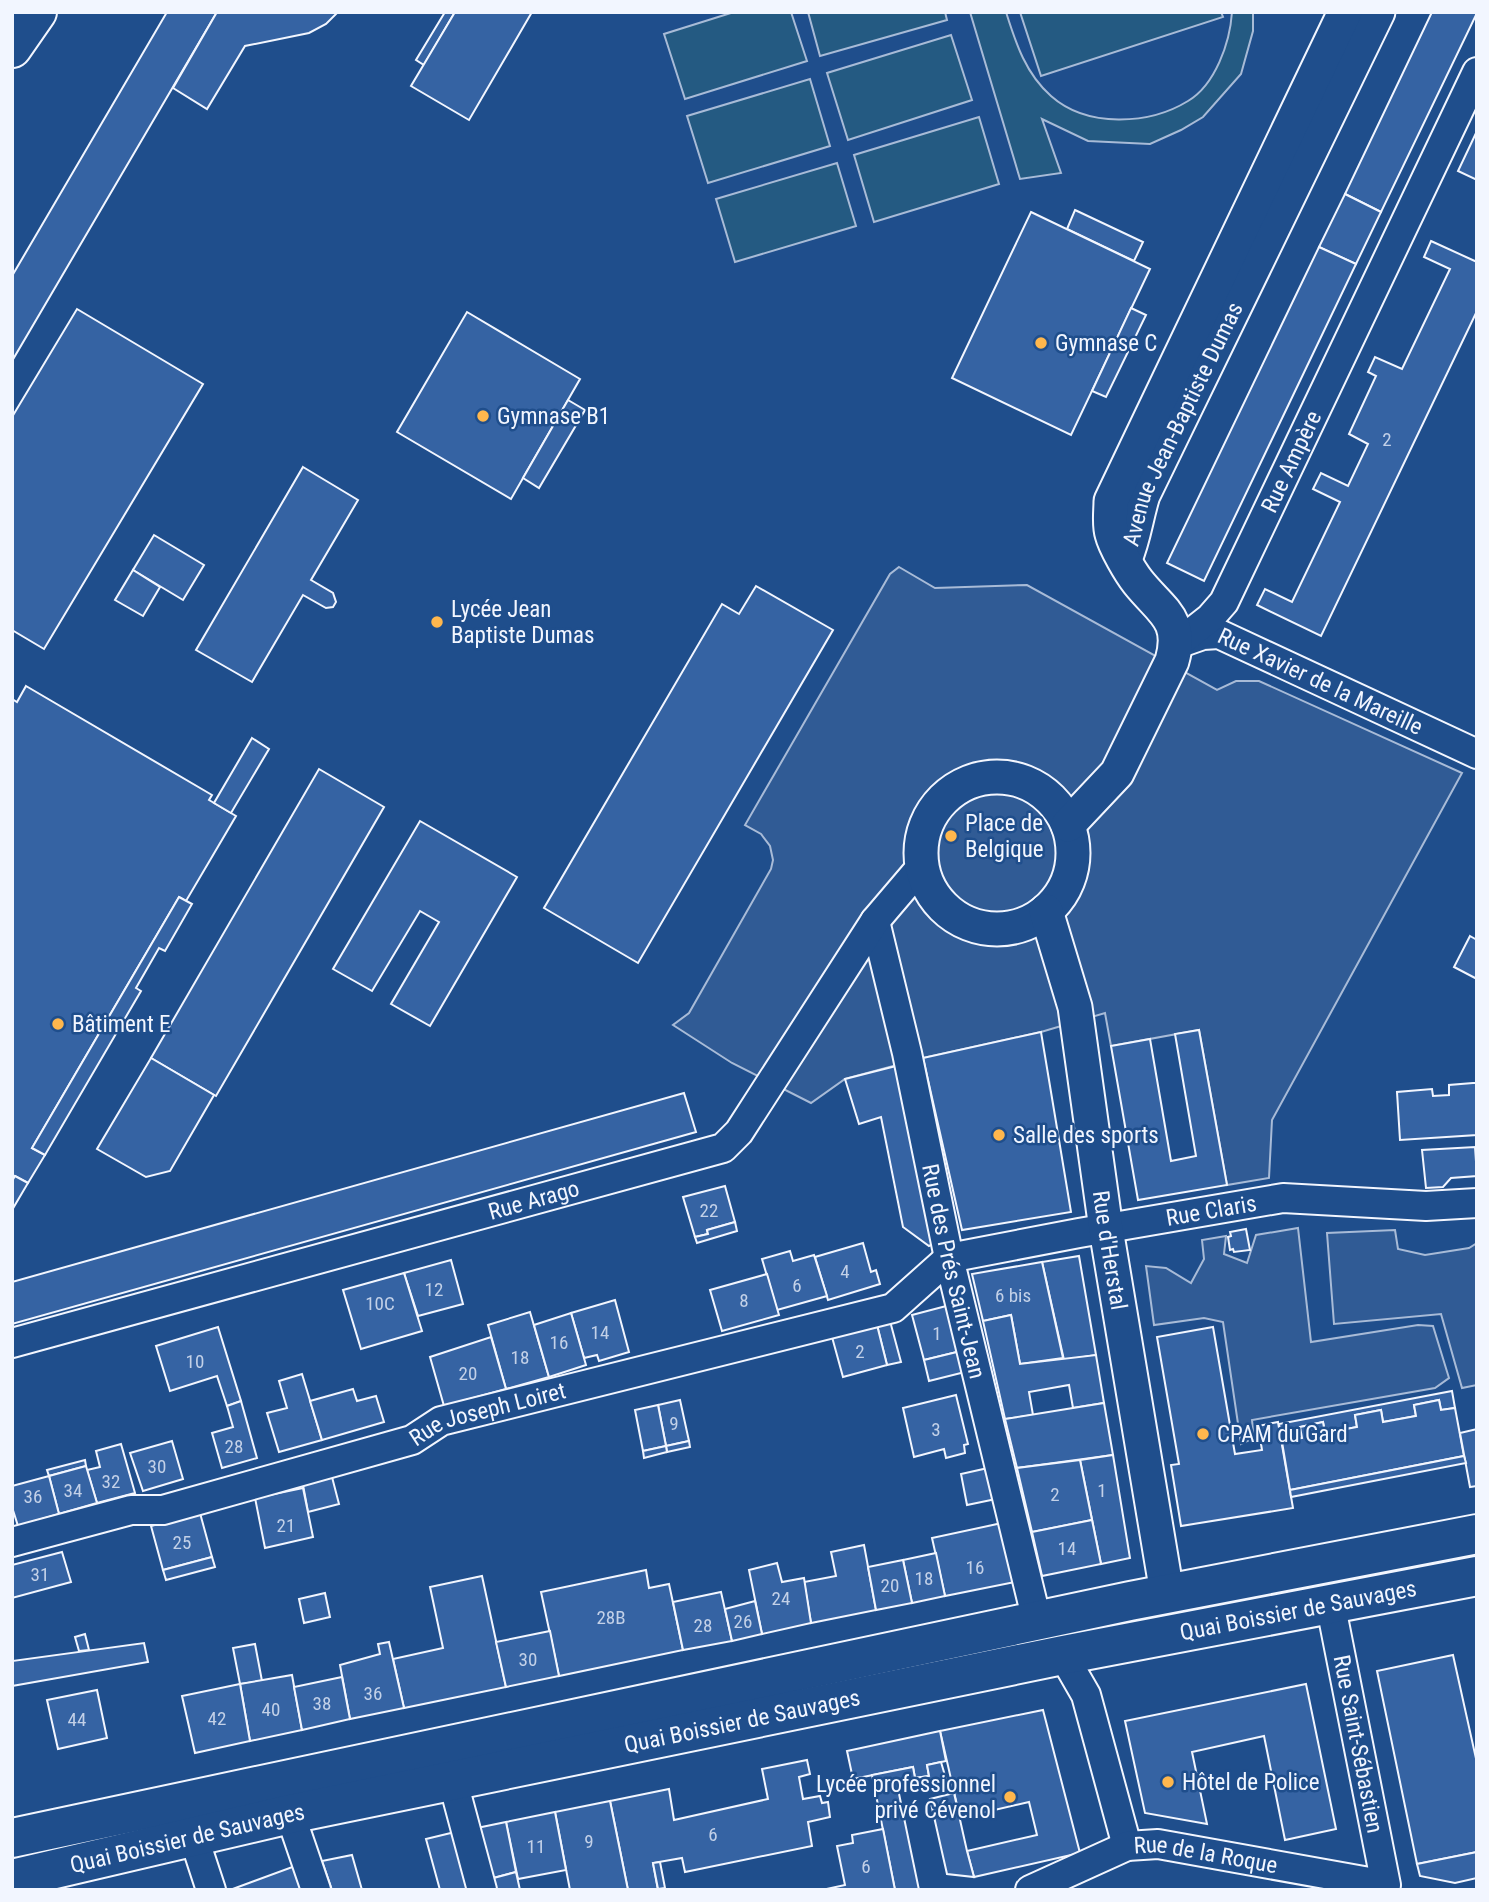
<svg xmlns="http://www.w3.org/2000/svg" width="1489" height="1902" viewBox="0 0 1489 1902" font-family="'Roboto Condensed',sans-serif">
<style>
.green{fill:#245a82;stroke:#a8bbd7;stroke-width:2}
.parking{fill:#305b95;stroke:#a8bbd7;stroke-width:2}
.building{fill:#3563a3;stroke:#f2f6ff;stroke-width:2}
.lines{fill:none;stroke-linecap:round;stroke-linejoin:round}
.minor-casing{stroke:#f2f6ff;stroke-width:32}
.tertiary-casing{stroke:#f2f6ff;stroke-width:37}
.secondary-casing{stroke:#f2f6ff;stroke-width:42}
.primary-casing{stroke:#f2f6ff;stroke-width:42}
.minor{stroke:#1f4e8c;stroke-width:28}
.tertiary{stroke:#1f4e8c;stroke-width:33}
.secondary{stroke:#1f4e8c;stroke-width:38}
.primary{stroke:#1f4e8c;stroke-width:38}
.poi-dot{fill:#ffb74d;stroke:#1f4e8c;stroke-width:2.5}
.labels{text-anchor:middle;dominant-baseline:central;stroke-width:5;stroke-linejoin:round;paint-order:stroke}
.number-label{font-size:19px;fill:#c3d1e8}
.poi-label{font-size:23px;fill:#f2f6ff;stroke:#1f4e8c;text-anchor:start}
.street-label{font-size:23px;fill:#f2f6ff;stroke:#1f4e8c}
</style>
<rect width="100%" height="100%" fill="#1f4e8c"/>
<g class="green">
<path d="M 734,12 L 791,12 L 807,61 L 685,99 L 664,34 Z"/>
<path d="M 808,12 L 945,12 L 947,20 L 820,56 Z"/>
<path d="M 970,12 L 1006,12 C 1016,44 1026,74 1051,96 C 1087,128 1149,125 1188,101 C 1215,85 1230,43 1232,12 L 1253,12 L 1253,31 L 1241,74 L 1203,117 L 1181,130 L 1150,144 L 1088,141 L 1042,119 L 1061,173 L 1020,179 Z"/>
<path d="M 1020,12 L 1221,12 L 1223,17 L 1041,76 Z"/>
<path d="M 951,35 L 972,100 L 848,140 L 827,73 Z"/>
<path d="M 810,79 L 830,146 L 708,183 L 687,116 Z"/>
<path d="M 979,117 L 999,184 L 874,222 L 854,155 Z"/>
<path d="M 837,163 L 856,226 L 735,262 L 716,199 Z"/>
</g>
<g class="parking">
<path d="M 899,567 L 935,588 L 1027,585 L 1217,690 L 1236,681 L 1259,681 L 1462,773 L 1272,1120 L 1269,1178 L 1227,1185 L 1199,1030 L 1111,1046 L 1105,1013 L 1041,1032 L 923,1058 L 845,1079 L 811,1103 L 732,1063 L 673,1025 L 689,1013 L 771,869 L 773,860 L 770,846 L 761,834 L 745,825 L 890,574 Z"/>
<path d="M 1298,1228 L 1311,1342 L 1418,1325 L 1433,1326 L 1449,1378 L 1435,1388 L 1252,1420 L 1254,1438 L 1241,1444 L 1223,1322 L 1204,1318 L 1154,1325 L 1146,1266 L 1166,1268 L 1191,1283 L 1204,1259 L 1202,1240 L 1226,1236 L 1224,1254 L 1247,1263 L 1256,1235 Z"/>
<path d="M 1395,1230 L 1398,1249 L 1425,1255 L 1469,1248 L 1477,1243 L 1477,1385 L 1462,1388 L 1441,1314 L 1334,1324 L 1327,1233 Z"/>
</g>
<g class="building">
<path d="M 167,12 L 217,12 L 12,361 L 12,276 Z"/>
<path d="M 217,12 L 338,12 L 326,24 L 309,33 L 245,46 L 207,109 L 173,88 Z"/>
<path d="M 445,12 L 455,12 L 424,65 L 416,60 Z"/>
<path d="M 455,12 L 532,12 L 469,120 L 411,86 Z"/>
<path d="M 1432,12 L 1477,13 L 1381,212 L 1345,194 Z"/>
<path d="M 1477,131 L 1477,180 L 1458,171 Z"/>
<path d="M 1345,194 L 1381,212 L 1356,264 L 1319,247 Z"/>
<path d="M 1075,210 L 1143,242 L 1134,261 L 1067,229 Z"/>
<path d="M 1031,212 L 1150,269 L 1071,435 L 952,378 Z"/>
<path d="M 1431,241 L 1477,262 L 1477,311 L 1321,636 L 1257,605 L 1265,589 L 1292,602 L 1340,502 L 1313,489 L 1321,473 L 1348,486 L 1368,444 L 1349,434 L 1376,376 L 1368,372 L 1375,357 L 1402,369 L 1450,269 L 1424,257 Z"/>
<path d="M 1319,247 L 1356,264 L 1204,581 L 1167,563 Z"/>
<path d="M 1131,308 L 1146,315 L 1106,397 L 1092,391 Z"/>
<path d="M 77,309 L 203,384 L 44,649 L 12,630 L 12,417 Z"/>
<path d="M 467,312 L 580,379 L 511,499 L 397,432 Z"/>
<path d="M 568,400 L 585,410 L 539,488 L 523,478 Z"/>
<path d="M 303,467 L 358,500 L 311,580 L 333,593 L 336,602 L 333,607 L 326,608 L 303,595 L 252,682 L 196,650 Z"/>
<path d="M 154,535 L 204,565 L 183,600 L 133,570 Z"/>
<path d="M 133,570 L 160,587 L 143,616 L 115,600 Z"/>
<path d="M 756,586 L 833,630 L 638,963 L 544,908 L 722,604 L 739,614 Z"/>
<path d="M 26,686 L 212,795 L 209,800 L 236,816 L 186,901 L 179,897 L 32,1148 L 45,1155 L 28,1183 L 15,1176 L 12,1181 L 12,699 L 17,702 Z"/>
<path d="M 252,738 L 269,749 L 231,813 L 214,803 Z"/>
<path d="M 319,769 L 384,807 L 216,1096 L 151,1058 Z"/>
<path d="M 420,821 L 517,877 L 430,1026 L 391,1004 L 439,922 L 420,911 L 372,991 L 333,969 Z"/>
<path d="M 179,897 L 192,904 L 165,951 L 159,948 L 136,988 L 141,991 L 45,1155 L 32,1148 Z"/>
<path d="M 1470,936 L 1477,940 L 1477,979 L 1454,967 Z"/>
<path d="M 1199,1030 L 1227,1185 L 1138,1200 L 1111,1046 L 1150,1039 L 1171,1161 L 1196,1156 L 1175,1034 Z"/>
<path d="M 1041,1032 L 1071,1212 L 962,1230 L 923,1058 Z"/>
<path d="M 151,1058 L 214,1095 L 170,1171 L 146,1177 L 97,1149 Z"/>
<path d="M 896,1066 L 935,1243 L 929,1246 L 903,1227 L 881,1117 L 859,1124 L 845,1079 Z"/>
<path d="M 1473,1083 L 1477,1083 L 1477,1135 L 1400,1140 L 1397,1092 L 1432,1089 L 1433,1096 L 1449,1095 L 1449,1085 Z"/>
<path d="M 684,1093 L 696,1132 L 12,1324 L 12,1282 Z"/>
<path d="M 1475,1147 L 1477,1176 L 1451,1178 L 1443,1187 L 1426,1188 L 1422,1150 Z"/>
<path d="M 15,1176 L 28,1183 L 12,1210 L 12,1181 Z"/>
<path d="M 725,1186 L 735,1222 L 707,1230 L 708,1234 L 695,1237 L 683,1197 Z"/>
<path d="M 735,1222 L 737,1231 L 697,1243 L 695,1237 L 708,1234 L 707,1230 Z"/>
<path d="M 1246,1229 L 1250,1250 L 1234,1252 L 1233,1249 L 1230,1250 L 1228,1237 L 1231,1236 L 1230,1232 Z"/>
<path d="M 863,1243 L 871,1272 L 876,1270 L 880,1284 L 828,1300 L 815,1257 Z"/>
<path d="M 790,1251 L 793,1261 L 814,1255 L 827,1296 L 777,1310 L 762,1259 Z"/>
<path d="M 1079,1256 L 1096,1355 L 1064,1360 L 1042,1262 Z"/>
<path d="M 451,1260 L 463,1304 L 418,1316 L 404,1273 Z"/>
<path d="M 1042,1262 L 1063,1358 L 1020,1364 L 1011,1315 L 983,1321 L 972,1274 Z"/>
<path d="M 404,1273 L 422,1331 L 361,1349 L 343,1290 Z"/>
<path d="M 767,1274 L 779,1315 L 722,1331 L 710,1290 Z"/>
<path d="M 615,1300 L 629,1352 L 599,1361 L 597,1355 L 584,1358 L 571,1313 Z"/>
<path d="M 950,1305 L 961,1351 L 924,1360 L 912,1315 Z"/>
<path d="M 530,1312 L 549,1377 L 506,1389 L 488,1325 Z"/>
<path d="M 571,1313 L 586,1365 L 549,1377 L 534,1325 Z"/>
<path d="M 1011,1315 L 1020,1364 L 1096,1355 L 1104,1403 L 1073,1408 L 1069,1385 L 1029,1392 L 1033,1415 L 1005,1419 L 983,1321 Z"/>
<path d="M 890,1321 L 901,1362 L 887,1365 L 877,1325 Z"/>
<path d="M 877,1325 L 887,1365 L 843,1377 L 832,1337 Z"/>
<path d="M 218,1327 L 241,1401 L 227,1406 L 217,1376 L 170,1391 L 156,1346 Z"/>
<path d="M 1213,1327 L 1235,1454 L 1262,1450 L 1258,1426 L 1278,1422 L 1293,1508 L 1181,1526 L 1171,1465 L 1179,1464 L 1157,1337 Z"/>
<path d="M 491,1337 L 506,1389 L 444,1406 L 430,1357 Z"/>
<path d="M 961,1351 L 965,1372 L 929,1381 L 924,1360 Z"/>
<path d="M 302,1374 L 322,1440 L 279,1452 L 267,1413 L 287,1408 L 279,1381 Z"/>
<path d="M 353,1389 L 357,1401 L 376,1396 L 384,1422 L 322,1440 L 310,1401 Z"/>
<path d="M 1452,1391 L 1455,1408 L 1441,1410 L 1439,1400 L 1414,1405 L 1416,1416 L 1383,1422 L 1381,1410 L 1355,1415 L 1357,1427 L 1325,1433 L 1323,1422 L 1300,1427 L 1302,1438 L 1282,1442 L 1279,1424 Z"/>
<path d="M 956,1395 L 968,1444 L 964,1445 L 965,1453 L 946,1458 L 944,1449 L 914,1457 L 903,1408 Z"/>
<path d="M 680,1400 L 689,1441 L 666,1446 L 658,1405 Z"/>
<path d="M 1439,1400 L 1441,1410 L 1455,1408 L 1464,1456 L 1290,1490 L 1282,1442 L 1302,1438 L 1300,1427 L 1323,1422 L 1325,1433 L 1357,1427 L 1355,1415 L 1381,1410 L 1383,1422 L 1416,1416 L 1414,1405 Z"/>
<path d="M 241,1401 L 257,1458 L 222,1468 L 212,1433 L 233,1427 L 227,1406 Z"/>
<path d="M 1104,1403 L 1113,1455 L 1017,1468 L 1005,1419 Z"/>
<path d="M 658,1405 L 666,1446 L 643,1451 L 635,1410 Z"/>
<path d="M 1477,1429 L 1477,1486 L 1470,1487 L 1460,1433 Z"/>
<path d="M 172,1441 L 183,1479 L 143,1491 L 130,1453 Z"/>
<path d="M 689,1441 L 690,1447 L 667,1452 L 666,1446 Z"/>
<path d="M 121,1444 L 135,1493 L 97,1503 L 87,1470 L 100,1467 L 96,1451 Z"/>
<path d="M 666,1446 L 667,1452 L 644,1458 L 643,1451 Z"/>
<path d="M 1113,1455 L 1130,1558 L 1101,1564 L 1080,1460 Z"/>
<path d="M 1464,1456 L 1466,1463 L 1291,1497 L 1290,1490 Z"/>
<path d="M 85,1460 L 86,1466 L 49,1476 L 47,1470 Z"/>
<path d="M 1080,1460 L 1092,1520 L 1032,1532 L 1017,1468 Z"/>
<path d="M 86,1466 L 97,1503 L 59,1514 L 49,1476 Z"/>
<path d="M 988,1468 L 996,1499 L 967,1505 L 961,1474 Z"/>
<path d="M 49,1476 L 59,1514 L 18,1526 L 12,1507 L 12,1486 Z"/>
<path d="M 332,1477 L 339,1504 L 308,1512 L 303,1485 Z"/>
<path d="M 303,1488 L 313,1537 L 265,1548 L 255,1498 Z"/>
<path d="M 200,1513 L 212,1557 L 163,1570 L 151,1526 Z"/>
<path d="M 1092,1520 L 1101,1564 L 1042,1576 L 1032,1532 Z"/>
<path d="M 1002,1523 L 1015,1582 L 945,1596 L 932,1538 Z"/>
<path d="M 864,1545 L 876,1610 L 811,1623 L 804,1582 L 836,1576 L 831,1552 Z"/>
<path d="M 62,1552 L 71,1582 L 12,1598 L 12,1565 Z"/>
<path d="M 936,1553 L 945,1596 L 912,1603 L 903,1560 Z"/>
<path d="M 212,1557 L 215,1567 L 166,1580 L 163,1570 Z"/>
<path d="M 903,1560 L 912,1603 L 876,1610 L 868,1567 Z"/>
<path d="M 777,1563 L 782,1582 L 804,1578 L 811,1623 L 762,1634 L 749,1570 Z"/>
<path d="M 646,1570 L 649,1588 L 669,1584 L 683,1650 L 559,1676 L 541,1592 Z"/>
<path d="M 482,1576 L 506,1687 L 404,1708 L 393,1659 L 443,1648 L 430,1587 Z"/>
<path d="M 721,1592 L 732,1641 L 683,1650 L 673,1602 Z"/>
<path d="M 325,1593 L 330,1617 L 304,1623 L 299,1599 Z"/>
<path d="M 755,1601 L 762,1634 L 732,1641 L 725,1609 Z"/>
<path d="M 550,1631 L 559,1676 L 506,1687 L 496,1642 Z"/>
<path d="M 85,1634 L 89,1650 L 79,1651 L 75,1637 Z"/>
<path d="M 389,1642 L 404,1708 L 350,1719 L 340,1665 L 380,1654 L 378,1644 Z"/>
<path d="M 144,1643 L 148,1662 L 12,1686 L 12,1661 Z"/>
<path d="M 255,1644 L 262,1681 L 240,1684 L 233,1648 Z"/>
<path d="M 1453,1655 L 1477,1763 L 1477,1852 L 1417,1864 L 1377,1671 Z"/>
<path d="M 292,1675 L 302,1730 L 250,1741 L 240,1684 Z"/>
<path d="M 342,1677 L 350,1719 L 302,1730 L 294,1687 Z"/>
<path d="M 240,1684 L 250,1741 L 195,1753 L 182,1696 Z"/>
<path d="M 1306,1684 L 1336,1829 L 1285,1840 L 1264,1736 L 1192,1752 L 1207,1824 L 1145,1813 L 1125,1721 Z"/>
<path d="M 97,1690 L 107,1738 L 58,1749 L 47,1700 Z"/>
<path d="M 1043,1710 L 1080,1853 L 974,1877 L 967,1851 L 1037,1835 L 1029,1802 L 960,1818 L 940,1731 Z"/>
<path d="M 940,1731 L 946,1761 L 927,1765 L 929,1776 L 915,1778 L 913,1767 L 853,1779 L 847,1751 Z"/>
<path d="M 807,1760 L 810,1774 L 799,1777 L 803,1799 L 820,1796 L 822,1803 L 828,1802 L 830,1817 L 808,1822 L 812,1846 L 685,1872 L 682,1858 L 653,1863 L 658,1890 L 628,1890 L 610,1801 L 669,1789 L 674,1820 L 768,1799 L 762,1769 Z"/>
<path d="M 941,1762 L 946,1779 L 898,1789 L 919,1890 L 895,1890 L 872,1775 L 913,1767 L 915,1778 L 929,1776 L 927,1765 Z"/>
<path d="M 954,1793 L 967,1851 L 974,1877 L 947,1874 L 930,1799 Z"/>
<path d="M 610,1801 L 628,1890 L 570,1890 L 555,1812 Z"/>
<path d="M 555,1812 L 566,1870 L 518,1879 L 506,1822 Z"/>
<path d="M 506,1822 L 516,1872 L 486,1880 L 472,1829 Z"/>
<path d="M 883,1829 L 895,1890 L 822,1890 L 845,1885 L 837,1846 L 853,1843 L 852,1835 Z"/>
<path d="M 455,1832 L 471,1890 L 440,1890 L 426,1839 Z"/>
<path d="M 1477,1852 L 1477,1878 L 1455,1883 L 1420,1876 L 1417,1864 Z"/>
<path d="M 352,1855 L 362,1890 L 332,1890 L 322,1861 Z"/>
<path d="M 660,1862 L 665,1888 L 658,1889 L 653,1863 Z"/>
<path d="M 295,1866 L 304,1890 L 230,1890 Z"/>
<path d="M 516,1872 L 520,1890 L 489,1890 L 486,1880 Z"/>
</g>
<g class="lines">
<defs>
<g id="minor">
<path id="s1" d="M 1183,642 L 1203,635 L 1219,634 L 1477,754"/>
<path id="s2" d="M 1177,644 L 1210,618 L 1224,602 L 1477,72"/>
<path id="s3" d="M 875,921 L 907,1053 L 949,1258 L 1037,1621"/>
<path id="s4" d="M 12,1343 L 723,1148 L 739,1132 L 875,921 L 921,867"/>
<path id="s5" d="M 12,1542 L 131,1510 L 163,1510 L 412,1440 L 441,1421 L 893,1308 L 949,1258 L 1079,1233 L 1283,1198 L 1426,1206 L 1477,1203"/>
<path d="M 1063,1655 L 1086,1695 L 1127,1846"/>
<path d="M 453,1782 L 482,1890"/>
<path d="M 290,1814 L 316,1890"/>
<path d="M 193,1835 L 211,1890"/>
<path id="s6" d="M 1030,1890 L 1127,1846 L 1158,1844 L 1386,1885 L 1330,1602"/>
</g>
<g id="tertiary">
<path id="s7" d="M 1125,559 C 1134,538 1136,517 1143,495 L 1378,12"/>
<circle cx="997" cy="853" r="76"/>
<path d="M 1068,825 L 1117,773 L 1172,661 C 1184,619 1161,611 1138,582 C 1130,572 1115,546 1112,534 C 1109,525 1111,511 1111,501 L 1345,12"/>
<path id="s8" d="M 1046,911 L 1075,1007 L 1106,1229 L 1167,1593"/>
</g>
<g id="secondary">
<path d="M 12,1838 L 1130,1601 L 1477,1534"/>
<path id="s9" d="M 12,1879 L 290,1814 L 1063,1655 L 1477,1576"/>
</g>
<path id="primary" d="M 12,48 L 37,12"/>
</defs>
<use href="#minor" class="minor-casing"/>
<use href="#tertiary" class="tertiary-casing"/>
<use href="#secondary" class="secondary-casing"/>
<use href="#primary" class="primary-casing"/>
<use href="#minor" class="minor"/>
<use href="#tertiary" class="tertiary"/>
<use href="#secondary" class="secondary"/>
<use href="#primary" class="primary"/>
</g>
<g class="poi-dot">
<circle cx="1041" cy="343" r="7"/>
<circle cx="483" cy="416" r="7"/>
<circle cx="437" cy="622" r="7"/>
<circle cx="951" cy="836" r="7"/>
<circle cx="58" cy="1024" r="7"/>
<circle cx="999" cy="1135" r="7"/>
<circle cx="1203" cy="1434" r="7"/>
<circle cx="1168" cy="1782" r="7"/>
<circle cx="1010" cy="1797" r="7"/>
</g>
<g class="labels">
<g class="number-label">
<text x="1387" y="439">2</text>
<text x="709" y="1210">22</text>
<text x="845" y="1271">4</text>
<text x="797" y="1285">6</text>
<text x="434" y="1289">12</text>
<text x="1013" y="1295">6 bis</text>
<text x="744" y="1300">8</text>
<text x="380" y="1303">10C</text>
<text x="600" y="1332">14</text>
<text x="937" y="1333">1</text>
<text x="559" y="1342">16</text>
<text x="860" y="1351">2</text>
<text x="520" y="1357">18</text>
<text x="195" y="1361">10</text>
<text x="468" y="1373">20</text>
<text x="674" y="1423">9</text>
<text x="936" y="1429">3</text>
<text x="234" y="1446">28</text>
<text x="157" y="1466">30</text>
<text x="111" y="1481">32</text>
<text x="73" y="1490">34</text>
<text x="1102" y="1490">1</text>
<text x="1055" y="1494">2</text>
<text x="33" y="1496">36</text>
<text x="286" y="1525">21</text>
<text x="182" y="1542">25</text>
<text x="1067" y="1548">14</text>
<text x="975" y="1567">16</text>
<text x="40" y="1574">31</text>
<text x="924" y="1578">18</text>
<text x="890" y="1585">20</text>
<text x="781" y="1598">24</text>
<text x="611" y="1617">28B</text>
<text x="743" y="1621">26</text>
<text x="703" y="1625">28</text>
<text x="528" y="1659">30</text>
<text x="373" y="1693">36</text>
<text x="322" y="1703">38</text>
<text x="271" y="1709">40</text>
<text x="217" y="1718">42</text>
<text x="77" y="1719">44</text>
<text x="713" y="1834">6</text>
<text x="589" y="1841">9</text>
<text x="536" y="1846">11</text>
<text x="866" y="1866">6</text>
</g>
<g class="poi-label">
<text x="1055" y="343">Gymnase C</text>
<text x="497" y="416">Gymnase B1</text>
<text x="451" y="609">Lycée Jean<tspan x="451" dy="26">Baptiste Dumas</tspan></text>
<text x="965" y="823">Place de<tspan x="965" dy="26">Belgique</tspan></text>
<text x="72" y="1024">Bâtiment E</text>
<text x="1013" y="1135">Salle des sports</text>
<text x="1217" y="1434">CPAM du Gard</text>
<text x="1182" y="1782">Hôtel de Police</text>
<text x="996" y="1784" text-anchor="end">Lycée professionnel<tspan x="996" dy="26">privé Cévenol</tspan></text>
</g>
<g class="street-label">
<text stroke="none"><textPath href="#s7" startOffset="147">Avenue Jean-Baptiste Dumas</textPath></text>
<text stroke="none"><textPath href="#s2" startOffset="219">Rue Ampère</textPath></text>
<text stroke="none"><textPath href="#s1" startOffset="149">Rue Xavier de la Mareille</textPath></text>
<text stroke="none"><textPath href="#s4" startOffset="541">Rue Arago</textPath></text>
<text stroke="none"><textPath href="#s5" startOffset="1256">Rue Claris</textPath></text>
<text stroke="none"><textPath href="#s8" startOffset="346">Rue d'Herstal</textPath></text>
<text stroke="none"><textPath href="#s3" startOffset="359">Rue des Prés Saint-Jean</textPath></text>
<text stroke="none"><textPath href="#s5" startOffset="495">Rue Joseph Loiret</textPath></text>
<text stroke="none"><textPath href="#s9" startOffset="1314">Quai Boissier de Sauvages</textPath></text>
<text stroke="none"><textPath href="#s9" startOffset="747">Quai Boissier de Sauvages</textPath></text>
<text transform="translate(1358 1744) rotate(79)">Rue Saint-Sébastien</text>
<text stroke="none"><textPath href="#s9" startOffset="180">Quai Boissier de Sauvages</textPath></text>
<text stroke="none"><textPath href="#s6" startOffset="186">Rue de la Roque</textPath></text>
</g>
</g>
<rect width="1489" height="1902" fill="none" stroke="#f2f6ff" stroke-width="28"/>
</svg>
